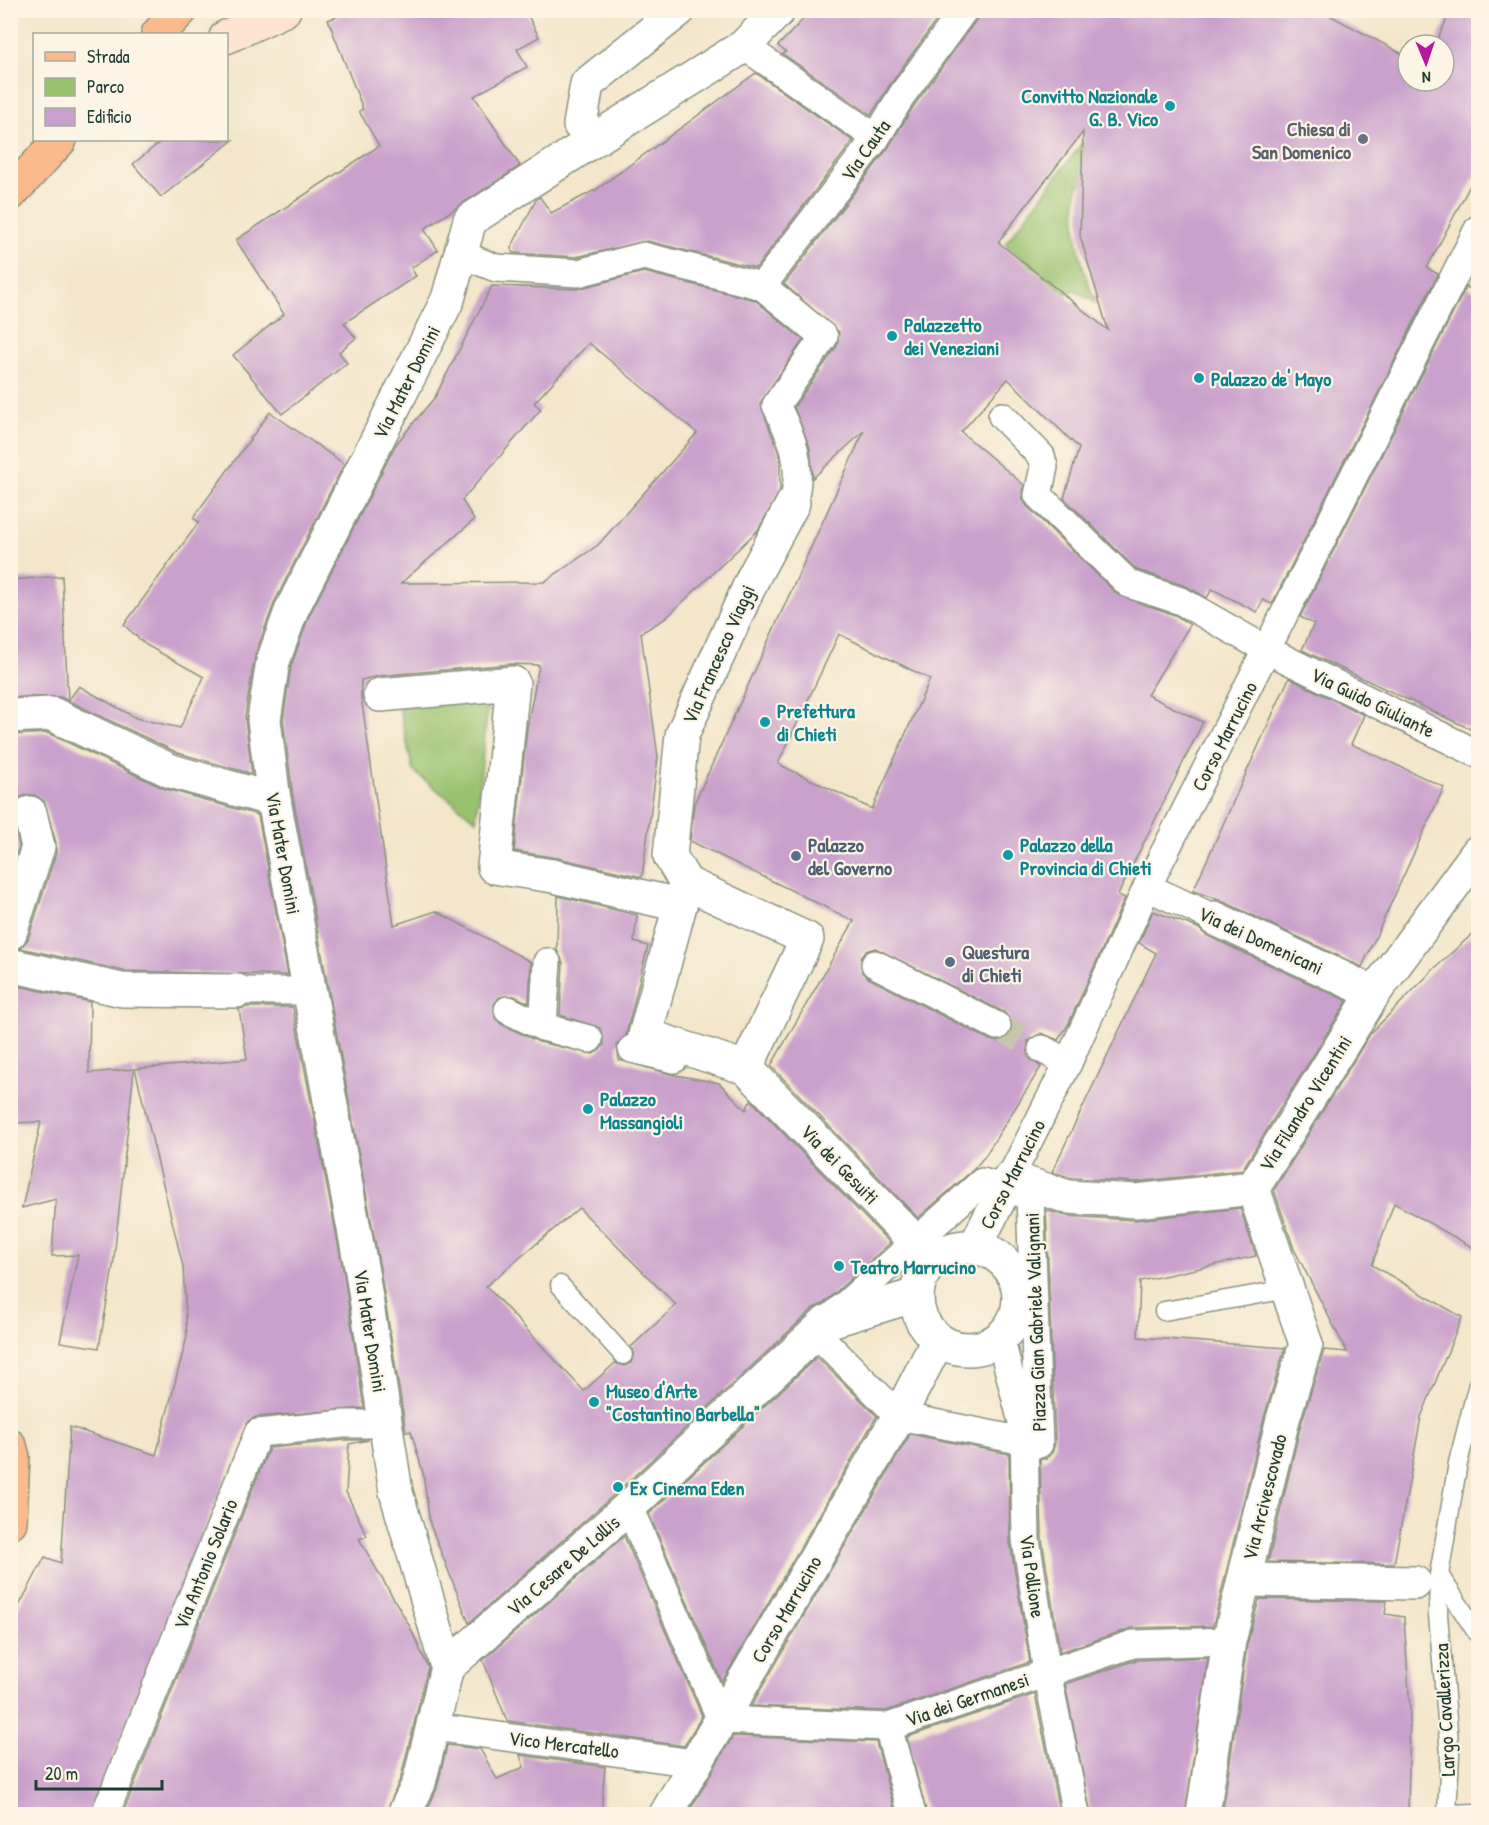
<svg xmlns="http://www.w3.org/2000/svg" width="1489" height="1825" viewBox="0 0 1489 1825" font-family="'Patrick Hand',sans-serif">
<style>
.green{fill:#99c26e;stroke:#5c8051;stroke-width:1.5}
.building{fill:#caa1cc;fill-rule:evenodd}
.lines{fill:none;stroke-linecap:round;stroke-linejoin:round}
.pedestrian-tunnel{stroke:#c9c4ac;stroke-width:27;stroke-dasharray:27 14;stroke-linecap:butt}
.service-casing{stroke:#89927f;stroke-width:21}
.pedestrian-casing{stroke:#89927f;stroke-width:30}
.minor-casing{stroke:#89927f;stroke-width:36}
.tertiary-casing{stroke:#89927f;stroke-width:36}
.secondary-casing{stroke:#89927f;stroke-width:36}
.primary-casing{stroke:#89927f;stroke-width:36}
.service{stroke:#fff;stroke-width:18}
.pedestrian{stroke:#fff;stroke-width:27}
.minor{stroke:#fff;stroke-width:33}
.tertiary{stroke:#fff;stroke-width:33}
.secondary{stroke:#fde4d1;stroke-width:33}
.primary{stroke:#fabb8c;stroke-width:33}
.culture-dot{fill:#0f9aa8;stroke:#fcf5e5;stroke-width:2}
.worship-dot{fill:#6b7280;stroke:#fcf5e5;stroke-width:2}
.service-dot{fill:#5c6f8a;stroke:#fcf5e5;stroke-width:2}
.labels{text-anchor:middle;dominant-baseline:central;stroke-width:4.5;stroke-linejoin:round;paint-order:stroke}
.culture-label{font-size:20px;font-weight:bold;fill:#0d838f;stroke:#fcf5e5;text-anchor:start}
.worship-label{font-size:20px;font-weight:bold;fill:#5b616d;stroke:#fcf5e5;text-anchor:end}
.street-label{font-size:20px;fill:#1f3d34;stroke:#fcf5e5}
.service-label{font-size:20px;font-weight:bold;fill:#4e5e75;stroke:#fcf5e5;text-anchor:start}
</style>
<rect width="100%" height="100%" fill="#fcf5e5"/>
<filter id="ink" filterUnits="userSpaceOnUse"><feTurbulence type="fractalNoise" baseFrequency=".0167" numOctaves="2"/><feDisplacementMap in="SourceGraphic" scale="12" xChannelSelector="R" yChannelSelector="G"/><feConvolveMatrix kernelMatrix="1 2 1 2 8 2 1 2 1" color-interpolation-filters="sRGB"/></filter>
<filter id="wash" filterUnits="userSpaceOnUse"><feTurbulence type="fractalNoise" baseFrequency=".008" numOctaves="4" result="noise"/><feDisplacementMap in="SourceGraphic" scale="24" xChannelSelector="R" yChannelSelector="G"/><feGaussianBlur stdDeviation="1.35" result="paint"/><feColorMatrix in="noise" values="0 0 0 0 0 0 0 0 0 0 0 0 0 0 0 0 0 1.4 0 .05"/><feComposite in="paint" operator="in"/></filter>
<g filter="url(#wash)">
<rect width="100%" height="100%" fill="#f3e6ca"/>
<g class="green">
<path d="M 1090,133 L 1087,186 L 1078,184 C 1071,226 1079,264 1096,303 L 1075,290 L 1066,294 L 1005,244 Z"/>
<path d="M 398,702 L 488,704 L 476,820 L 413,771 Z"/>
</g>
<g id="blocks">
<g class="building">
<path d="M 353,10 L 525,10 L 539,37 L 517,49 L 527,67 L 474,96 L 520,166 L 424,229 L 438,250 L 411,268 L 416,276 L 344,323 L 356,338 L 339,352 L 347,363 L 282,414 L 233,355 L 284,314 L 236,240 L 379,146 L 359,111 L 363,109 L 328,20 Z"/>
<path d="M 812,10 L 944,10 L 889,86 L 871,115 L 783,54 L 786,52 L 778,46 Z"/>
<path d="M 980,10 L 1320,10 L 1408,57 L 1408,81 L 1444,81 L 1444,45 L 1435,45 L 1451,10 L 1479,10 L 1479,168 L 1427,268 L 1438,274 L 1272,604 L 1263,600 L 1257,612 L 1212,589 L 1207,598 L 1186,586 L 1137,570 L 1064,498 L 1079,448 L 1008,379 L 961,432 L 1024,485 L 1023,499 L 1027,506 L 1118,595 L 1175,615 L 1190,625 L 1147,695 L 1203,722 L 1118,895 L 1125,898 L 1068,1025 L 1058,1040 L 1041,1033 L 1028,1041 L 1028,1057 L 1041,1067 L 985,1156 L 974,1169 L 918,1218 L 771,1066 L 854,921 L 690,841 L 694,804 L 864,431 L 813,478 L 810,448 L 794,407 L 837,346 L 839,332 L 784,284 L 888,148 L 915,104 L 977,19 ZM 1083,132 L 1080,236 L 1108,330 L 998,242 ZM 839,634 L 930,679 L 872,809 L 778,764 ZM 875,948 L 1004,1012 L 1013,1025 L 1011,1034 L 998,1042 L 990,1040 L 868,978 L 862,972 L 861,957 L 866,951 Z"/>
<path d="M 756,73 L 853,141 L 756,268 L 647,241 L 576,257 L 513,253 L 511,248 L 536,200 L 540,197 L 551,213 L 597,189 Z"/>
<path d="M 163,140 L 233,140 L 161,197 L 133,164 Z"/>
<path d="M 644,272 L 755,300 L 803,340 L 760,403 L 780,456 L 780,491 L 758,530 L 666,618 L 641,633 L 658,757 L 642,877 L 557,858 L 514,851 L 527,728 L 539,665 L 511,664 L 378,676 L 361,680 L 361,696 L 394,925 L 436,911 L 531,962 L 529,1003 L 514,996 L 500,997 L 494,1004 L 495,1018 L 501,1024 L 539,1042 L 593,1054 L 600,1050 L 604,1044 L 600,1028 L 560,1015 L 563,963 L 557,950 L 558,896 L 637,915 L 634,942 L 648,946 L 626,1035 L 617,1045 L 619,1060 L 670,1074 L 719,1083 L 746,1110 L 751,1100 L 890,1243 L 823,1304 L 814,1308 L 616,1493 L 469,1623 L 430,1524 L 423,1473 L 411,1431 L 406,1432 L 380,1269 L 293,797 L 283,720 L 291,666 L 309,616 L 396,444 L 435,397 L 492,286 L 577,289 ZM 589,343 L 697,433 L 598,545 L 544,582 L 401,583 L 474,520 L 462,500 L 541,409 L 534,403 ZM 579,1208 L 676,1305 L 631,1347 L 634,1353 L 631,1363 L 625,1366 L 615,1363 L 584,1391 L 486,1286 Z"/>
<path d="M 1466,287 L 1479,293 L 1479,733 L 1302,650 L 1314,624 L 1300,617 Z"/>
<path d="M 270,412 L 344,464 L 275,601 L 255,655 L 245,717 L 252,774 L 178,753 L 60,697 L 10,697 L 10,580 L 62,576 L 68,701 L 79,686 L 136,718 L 180,728 L 204,677 L 146,645 L 124,625 L 199,522 L 193,518 Z"/>
<path d="M 1289,678 L 1364,715 L 1351,744 L 1444,787 L 1362,967 L 1222,901 L 1193,891 Z"/>
<path d="M 48,733 L 163,788 L 258,815 L 288,975 L 124,971 L 20,948 L 28,939 L 56,853 L 56,843 L 44,801 L 35,795 L 26,795 L 18,799 L 12,807 L 12,817 L 19,846 L 10,871 L 10,735 Z"/>
<path d="M 1153,911 L 1198,928 L 1206,935 L 1347,1001 L 1242,1170 L 1136,1182 L 1072,1178 L 1052,1172 L 1156,953 L 1139,943 Z"/>
<path d="M 1479,928 L 1479,1251 L 1394,1203 L 1372,1265 L 1462,1317 L 1421,1417 L 1394,1564 L 1268,1562 L 1301,1424 L 1324,1350 L 1347,1352 L 1294,1249 L 1274,1190 L 1370,1034 L 1436,967 Z"/>
<path d="M 10,984 L 90,1002 L 89,1073 L 134,1069 L 113,1267 L 99,1348 L 60,1342 L 78,1255 L 52,1256 L 56,1199 L 22,1208 L 41,1122 L 10,1123 Z"/>
<path d="M 247,1007 L 293,1007 L 344,1275 L 364,1408 L 256,1417 L 248,1421 L 90,1815 L 10,1815 L 10,1623 L 45,1557 L 61,1563 L 70,1427 L 156,1455 L 187,1337 L 183,1266 L 135,1069 L 247,1059 L 239,1009 Z"/>
<path d="M 1240,1208 L 1256,1256 L 1140,1281 L 1138,1337 L 1285,1348 L 1265,1414 L 1213,1626 L 1132,1628 L 1060,1652 L 1042,1539 L 1040,1459 L 1046,1459 L 1052,1453 L 1055,1443 L 1046,1210 L 1067,1216 L 1135,1220 Z"/>
<path d="M 817,1357 L 877,1416 L 722,1682 L 649,1514 Z"/>
<path d="M 910,1434 L 1009,1454 L 1010,1542 L 1030,1662 L 886,1711 L 751,1706 Z"/>
<path d="M 345,1440 L 369,1440 L 349,1444 L 346,1492 L 367,1536 L 359,1539 L 409,1625 L 428,1667 L 401,1777 L 385,1815 L 122,1815 L 269,1448 Z"/>
<path d="M 624,1536 L 702,1716 L 684,1746 L 507,1721 L 483,1660 Z"/>
<path d="M 1259,1599 L 1387,1601 L 1385,1614 L 1404,1617 L 1410,1710 L 1408,1815 L 1222,1815 L 1247,1645 Z"/>
<path d="M 1208,1657 L 1185,1815 L 1091,1815 L 1065,1684 L 1136,1660 Z"/>
<path d="M 1035,1694 L 1060,1815 L 927,1815 L 907,1737 Z"/>
<path d="M 733,1736 L 876,1742 L 896,1815 L 687,1815 Z"/>
<path d="M 447,1745 L 480,1749 L 497,1779 L 524,1767 L 520,1755 L 605,1767 L 601,1815 L 425,1815 L 437,1788 Z"/>
</g>
</g>
</g>
<g filter="url(#ink)">
<use href="#blocks" fill-opacity="0" stroke="#89927f" stroke-width="1.5"/>
<g class="lines">
<path class="pedestrian-tunnel" d="M 997,1026 L 1042,1049"/>
<defs>
<g id="service">
<path d="M 560,1285 L 623,1355"/>
<path d="M 1164,1311 L 1288,1289"/>
<path d="M 1478,1384 L 1458,1463 L 1439,1575 L 1438,1615 L 1450,1754 L 1447,1814 L 1478,1813"/>
<path d="M 1439,1575 L 1478,1634"/>
</g>
<g id="pedestrian">
<path d="M 744,46 L 876,138"/>
<path d="M 460,254 L 496,268 L 578,273 L 644,256 L 762,286 L 824,337 L 776,405 C 793,440 804,464 793,503"/>
<path d="M 762,286 L 876,138 L 902,95 L 964,10"/>
<path d="M 1002,416 L 1041,456 L 1044,467 L 1038,495 L 1129,584 L 1181,601 L 1267,650 L 1478,754"/>
<path d="M 1147,887 L 1214,918"/>
<path d="M 875,964 L 997,1026"/>
<path d="M 237,991 L 309,991"/>
<path d="M 508,1010 L 543,1027 L 589,1039"/>
<path d="M 543,1027 L 547,962"/>
<path d="M 632,1049 L 674,1059"/>
<path d="M 1042,1049 L 1068,1063"/>
<path d="M 1010,1178 L 1068,1063 L 1147,887 L 1478,229"/>
<path d="M 982,1182 L 1030,1196 L 1039,1444 L 899,1416 L 815,1332 Z"/>
<path d="M 1000,1337 L 1024,1430 L 1026,1540 L 1047,1672 L 1076,1814"/>
<path d="M 629,1507 L 721,1720 L 888,1727"/>
<path d="M 433,1727 L 694,1763"/>
<path d="M 105,1814 L 258,1433 L 344,1424 L 385,1424"/>
<path d="M 912,1814 L 888,1727 L 1133,1644 L 1229,1641"/>
</g>
<g id="minor">
<path d="M 380,695 L 513,683 L 494,867 L 553,876 L 679,905"/>
<path d="M 10,716 L 52,714 L 171,771 L 274,800"/>
<path d="M 686,883 L 807,939 L 746,1068 L 645,1035 Z"/>
<path d="M 686,883 L 670,856 L 682,735 L 754,576 L 793,503"/>
<path d="M 1214,918 L 1374,993"/>
<path d="M 10,933 L 38,847 L 30,813"/>
<path d="M 10,965 L 122,990 L 237,991"/>
<path d="M 746,1068 L 933,1260"/>
<path d="M 975,1247 L 1010,1178 L 1068,1197 L 1136,1201 L 1253,1188 L 1374,993 L 1478,852"/>
<circle cx="968" cy="1298" r="51"/>
<path d="M 1244,1580 L 1415,1583"/>
<path d="M 447,1667 L 396,1492 L 362,1272 L 274,800 L 264,720 L 273,661 L 292,609 L 448,299 L 470,220 L 597,138"/>
<path d="M 404,1814 L 419,1783 L 447,1667 L 629,1507 L 827,1322 L 916,1295"/>
<path d="M 666,1814 L 899,1416 L 938,1340"/>
<path d="M 1203,1814 L 1229,1641 L 1283,1419 L 1306,1344 L 1253,1188"/>
</g>
<path id="tertiary" d="M 679,10 L 587,84 L 580,125 L 597,138 L 744,46 L 779,10"/>
<path id="secondary" d="M 226,37 L 284,10"/>
<g id="primary">
<path d="M 158,34 L 181,10"/>
<path d="M 10,194 L 60,140"/>
<path d="M 10,1446 L 13,1457 L 10,1522"/>
</g>
</defs>
<use href="#service" class="service-casing"/>
<use href="#pedestrian" class="pedestrian-casing"/>
<use href="#minor" class="minor-casing"/>
<use href="#tertiary" class="tertiary-casing"/>
<use href="#secondary" class="secondary-casing"/>
<use href="#primary" class="primary-casing"/>
<use href="#service" class="service"/>
<use href="#pedestrian" class="pedestrian"/>
<use href="#minor" class="minor"/>
<use href="#tertiary" class="tertiary"/>
<use href="#secondary" class="secondary"/>
<use href="#primary" class="primary"/>
</g>
</g>
<g class="culture-dot">
<circle cx="1170" cy="106" r="6"/>
<circle cx="892" cy="336" r="6"/>
<circle cx="1199" cy="378" r="6"/>
<circle cx="765" cy="722" r="6"/>
<circle cx="1008" cy="855" r="6"/>
<circle cx="588" cy="1109" r="6"/>
<circle cx="839" cy="1266" r="6"/>
<circle cx="594" cy="1402" r="6"/>
<circle cx="618" cy="1487" r="6"/>
</g>
<circle class="worship-dot" cx="1363" cy="139" r="6"/>
<g class="service-dot">
<circle cx="796" cy="856" r="6"/>
<circle cx="950" cy="962" r="6"/>
</g>
<g class="labels">
<g class="culture-label">
<text x="1158" y="95" text-anchor="end">Convitto Nazionale<tspan x="1158" dy="23">G. B. Vico</tspan></text>
<text x="904" y="324">Palazzetto<tspan x="904" dy="23">dei Veneziani</tspan></text>
<text x="1211" y="378">Palazzo de' Mayo</text>
<text x="777" y="710">Prefettura<tspan x="777" dy="23">di Chieti</tspan></text>
<text x="1020" y="844">Palazzo della<tspan x="1020" dy="23">Provincia di Chieti</tspan></text>
<text x="600" y="1098">Palazzo<tspan x="600" dy="23">Massangioli</tspan></text>
<text x="851" y="1266">Teatro Marrucino</text>
<text x="606" y="1390">Museo d'Arte<tspan x="606" dy="23">"Costantino Barbella"</tspan></text>
<text x="630" y="1487">Ex Cinema Eden</text>
</g>
<g class="worship-label">
<text x="1351" y="128">Chiesa di<tspan x="1351" dy="23">San Domenico</tspan></text>
</g>
<g class="street-label">
<text transform="translate(865 150) rotate(-55)">Via Cauta</text>
<text transform="translate(406 382) rotate(-63)">Via Mater Domini</text>
<text transform="translate(718 654) rotate(-66)">Via Francesco Viaggi</text>
<text transform="translate(1373 702) rotate(26)">Via Guido Giuliante</text>
<text transform="translate(1224 736) rotate(-63)">Corso Marrucino</text>
<text transform="translate(284 853) rotate(80)">Via Mater Domini</text>
<text transform="translate(1261 940) rotate(25)">Via dei Domenicani</text>
<text transform="translate(1305 1103) rotate(-58)">Via Filandro Vicentini</text>
<text transform="translate(840 1164) rotate(46)">Via dei Gesuiti</text>
<text transform="translate(1012 1174) rotate(-63)">Corso Marrucino</text>
<text transform="translate(1035 1322) rotate(-92)">Piazza Gian Gabriele Valignani</text>
<text transform="translate(371 1331) rotate(81)">Via Mater Domini</text>
<text transform="translate(1264 1497) rotate(-76)">Via Arcivescovado</text>
<text transform="translate(205 1564) rotate(-68)">Via Antonio Solario</text>
<text transform="translate(563 1565) rotate(-41)">Via Cesare De Lollis</text>
<text transform="translate(1033 1576) rotate(82)">Via Pollione</text>
<text transform="translate(786 1609) rotate(-60)">Corso Marrucino</text>
<text transform="translate(967 1699) rotate(-19)">Via dei Germanesi</text>
<text transform="translate(1444 1710) rotate(-93)">Largo Cavallerizza</text>
<text transform="translate(564 1744) rotate(7)">Vico Mercatello</text>
</g>
<g class="service-label">
<text x="808" y="844">Palazzo<tspan x="808" dy="23">del Governo</tspan></text>
<text x="962" y="951">Questura<tspan x="962" dy="23">di Chieti</tspan></text>
</g>
</g>
<rect width="1489" height="1825" fill="none" stroke="#fcf5e5" stroke-width="36"/>
<rect x="33" y="33" width="195" height="108" fill="#fcf5e5" stroke="#a4ab9e" stroke-width="1.5"/>
<rect x="45" y="52" width="30" height="9" fill="#fabb8c" stroke="#a4ab9e" stroke-width="1.5"/>
<text x="87" y="63" font-size="18" fill="#1f3d34">Strada</text>
<rect x="45" y="78" width="30" height="18" fill="#99c26e" stroke="#a4ab9e" stroke-width="1.5"/>
<text x="87" y="93" font-size="18" fill="#1f3d34">Parco</text>
<rect x="45" y="108" width="30" height="18" fill="#caa1cc" stroke="#a4ab9e" stroke-width="1.5"/>
<text x="87" y="123" font-size="18" fill="#1f3d34">Edificio</text>
<g transform="translate(1426 63) rotate(178)"><circle r="28" fill="#fcf5e5" stroke="#a4ab9e" stroke-width="1.5"/>
<path d="M0-4.5L10 22L0 15L-10 22Z" fill="#b5179e"/>
<text y="-9" font-size="16" font-weight="bold" text-anchor="middle" fill="#1f3d34">N</text>
</g>
<path d="M36 1780v9h126v-9" fill="none" stroke="#1f3d34" stroke-width="3"/>
<text x="45" y="1780" font-size="18" fill="#1f3d34" stroke="#fcf5e5" stroke-width="4.5" paint-order="stroke">20 m</text>
</svg>
